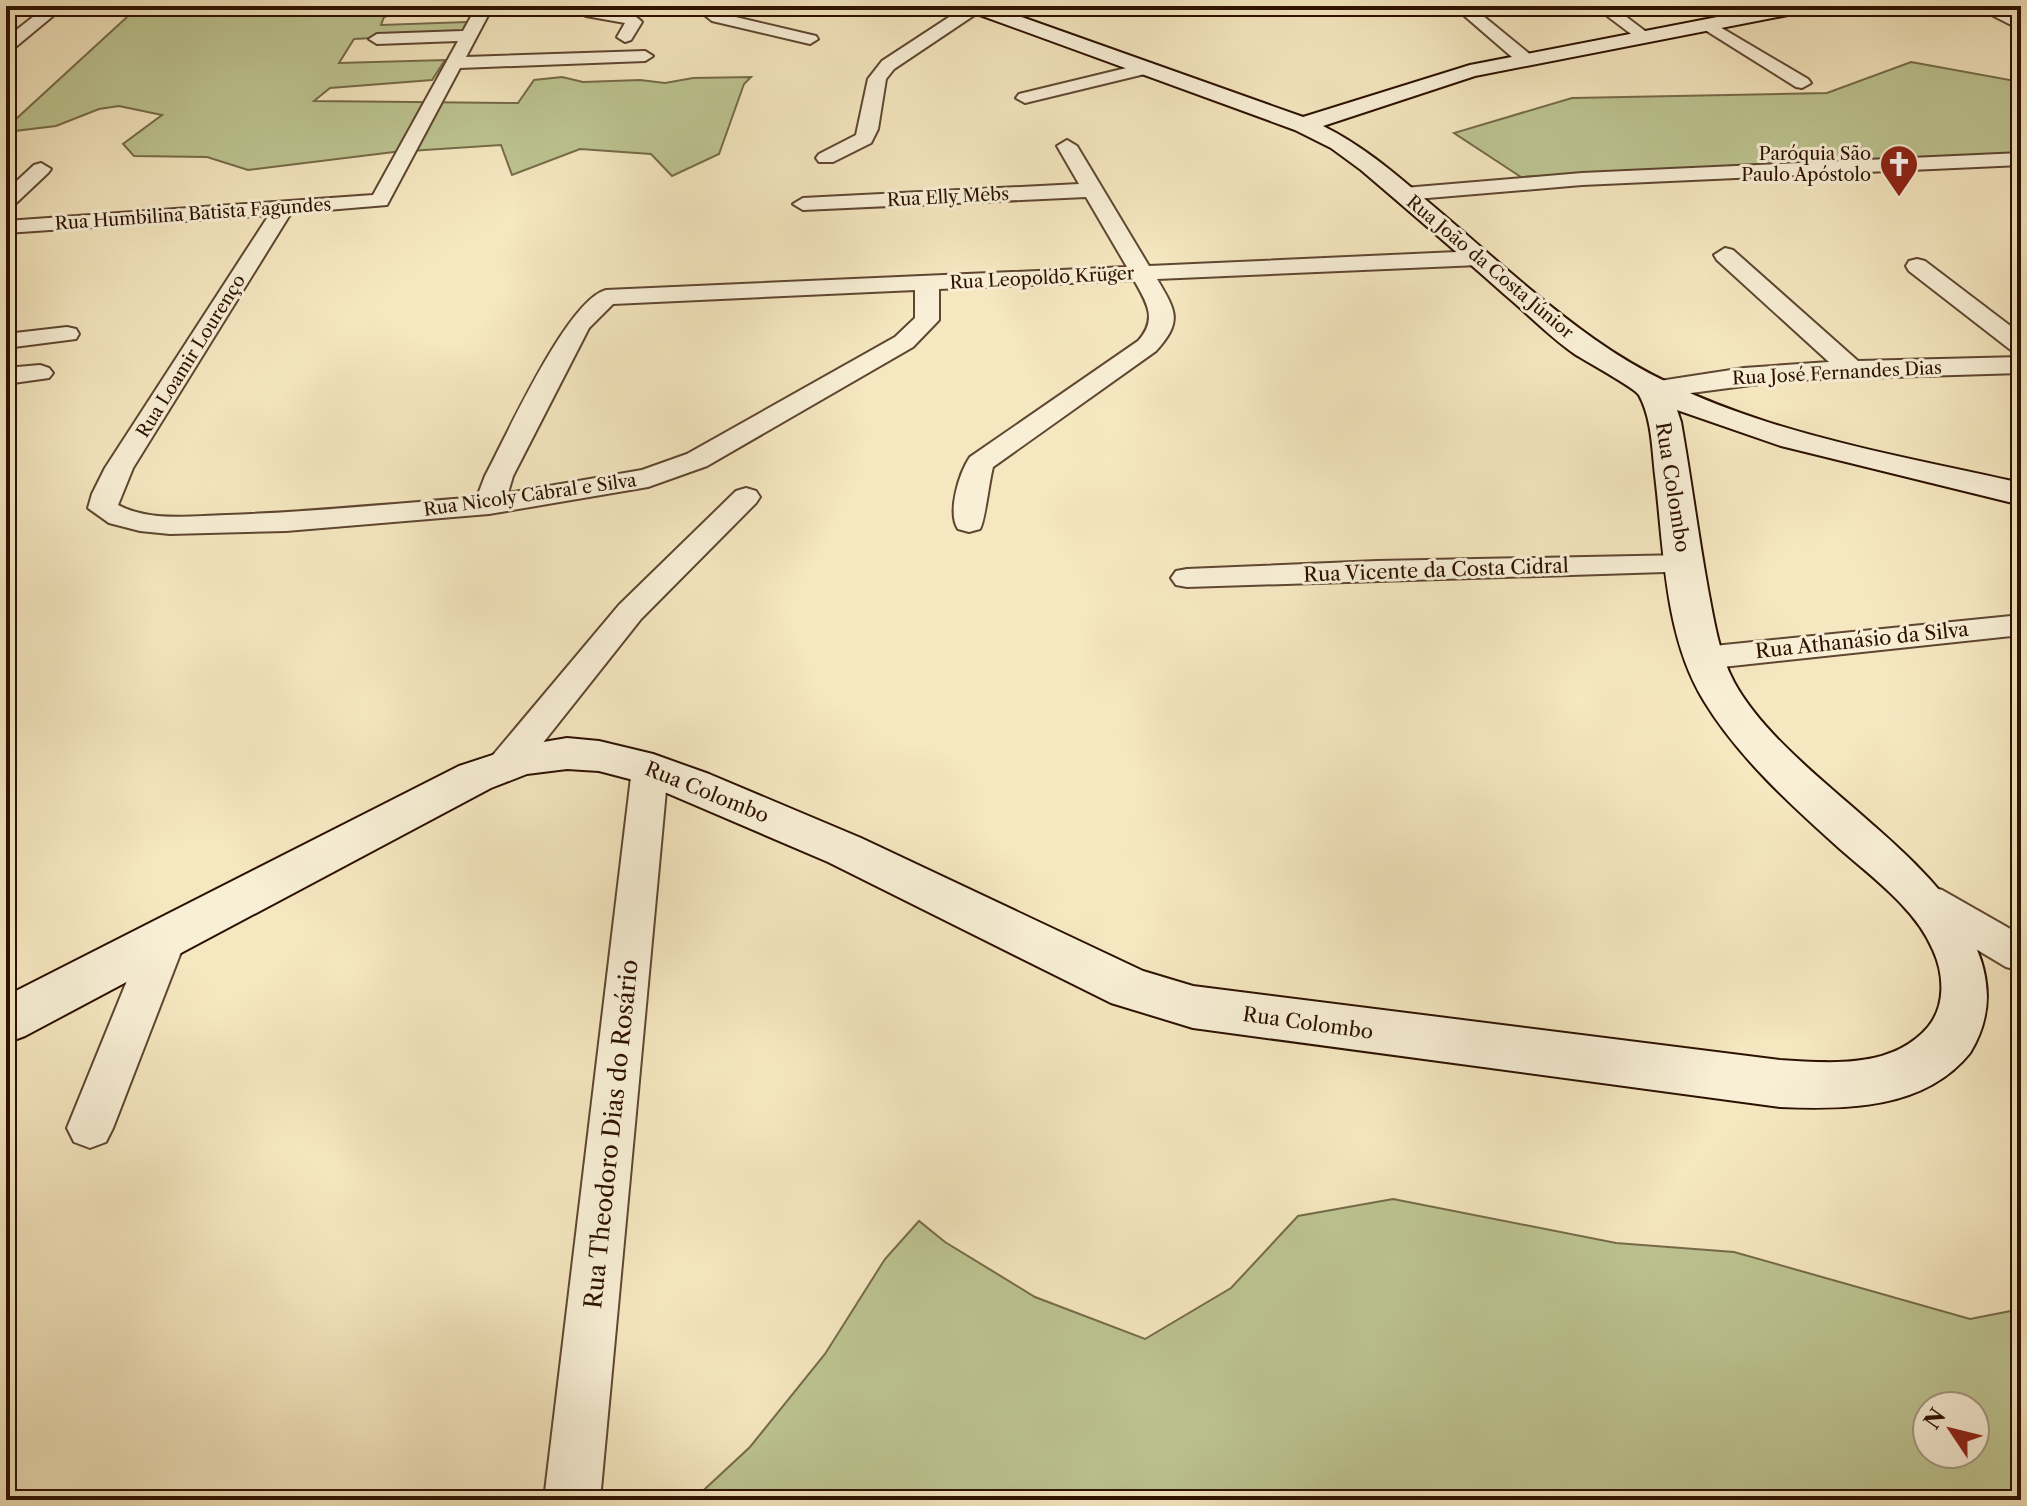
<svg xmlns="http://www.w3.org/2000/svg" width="2027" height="1506" viewBox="0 0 2027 1506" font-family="'Libre Caslon Text',serif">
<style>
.green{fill:#bdc592;stroke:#756b49;stroke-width:2;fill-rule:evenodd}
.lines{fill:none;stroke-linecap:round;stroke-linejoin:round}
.street-casing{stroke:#5f4630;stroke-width:4}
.secondary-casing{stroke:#2d1100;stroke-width:4}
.street{fill:#f8efd6;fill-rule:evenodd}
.secondary{fill:#f8efd6;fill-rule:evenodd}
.labels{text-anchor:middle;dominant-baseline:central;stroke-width:6;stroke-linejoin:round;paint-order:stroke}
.far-poi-label{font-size:18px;fill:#2d1100;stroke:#f8efd6;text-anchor:end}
.far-street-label{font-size:18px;fill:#2d1100;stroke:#f8efd6}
.street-label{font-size:20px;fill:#2d1100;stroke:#f8efd6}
.near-street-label{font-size:24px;fill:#2d1100;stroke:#f8efd6}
</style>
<rect width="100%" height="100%" fill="#f5e7c0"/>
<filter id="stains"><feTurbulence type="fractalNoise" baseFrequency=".0025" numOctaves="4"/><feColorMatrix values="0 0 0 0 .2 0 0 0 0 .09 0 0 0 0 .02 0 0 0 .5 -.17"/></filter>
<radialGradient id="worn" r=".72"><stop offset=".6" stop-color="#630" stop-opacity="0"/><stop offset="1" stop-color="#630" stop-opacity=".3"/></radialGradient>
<g class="green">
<path d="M 139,6 L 388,6 L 386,7 L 397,13 L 384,17 L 381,25 L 467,22 L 463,33 L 354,39 L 339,63 L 445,60 L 432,80 L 330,88 L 314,101 L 518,103 L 534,80 L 562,77 L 583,82 L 640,80 L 665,83 L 693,78 L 751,77 L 744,84 L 719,154 L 672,176 L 651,154 L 580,149 L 512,175 L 501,145 L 394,152 L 248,170 L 207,157 L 134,156 L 123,144 L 162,115 L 119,106 L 99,109 L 56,126 L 6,132 L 6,121 L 17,118 Z"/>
<path d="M 1911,62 L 2021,82 L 2021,153 L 1521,177 L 1454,133 L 1572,98 L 1827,93 Z"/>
<path d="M 1393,1199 L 1616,1243 L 1734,1252 L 1970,1319 L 2021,1309 L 2021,1500 L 693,1500 L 750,1447 L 825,1354 L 885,1259 L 919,1221 L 945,1242 L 1035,1297 L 1145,1339 L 1231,1288 L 1298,1216 ZM 1927,1406 L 1975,1406 L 1975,1454 L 1927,1454 Z"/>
</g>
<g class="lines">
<defs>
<g id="street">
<path d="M 47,6 L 65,6 L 12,50 L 6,51 L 6,38 Z"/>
<path d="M 477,6 L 493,6 L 466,57 L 645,51 L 653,56 L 645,61 L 460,68 L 387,205 L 291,213 L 133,468 L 118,505 C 150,522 192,516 227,515 C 310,512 394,504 477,497 L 485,476 C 506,437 567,300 606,290 L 1127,267 L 1086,197 L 803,210 L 793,204 L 803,198 L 1079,184 L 1057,146 L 1067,140 L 1077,146 L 1149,266 L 1479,251 L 1490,258 L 1479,265 L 1157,279 C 1176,311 1183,321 1156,351 L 993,467 C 989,482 985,521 980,529 L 969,532 L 958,529 C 947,513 959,473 970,457 L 1138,341 C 1158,319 1147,303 1134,280 L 939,289 L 939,320 L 913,347 L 707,466 L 648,487 L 489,514 L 286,531 L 170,534 L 140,531 L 109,523 L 88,508 L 92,494 L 105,468 L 269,215 L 6,233 L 6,221 L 373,195 L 458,41 L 377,44 L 369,39 L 377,34 L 463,31 ZM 915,290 L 915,318 L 895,337 L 687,454 L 642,470 L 508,493 L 513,476 L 589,328 L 613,304 Z"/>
<path d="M 569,6 C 586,6 632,9 642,22 L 631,40 L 625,42 L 617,37 L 625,23 L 586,16 Z"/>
<path d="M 702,6 L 718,6 L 718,11 L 723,14 L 816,36 L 818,39 L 810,44 L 712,21 L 702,13 Z"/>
<path d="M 966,6 L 1185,6 L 1177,11 L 979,12 L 894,69 L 886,79 L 878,129 L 871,143 L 833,162 L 819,162 L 816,158 L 819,154 L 856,135 L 868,79 L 882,61 Z"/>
<path d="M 1453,6 L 1471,6 L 1532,56 L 1535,60 L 1532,64 L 1520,64 Z"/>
<path d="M 1594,6 L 1612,6 L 1653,37 L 1645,42 L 1639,40 Z"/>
<path d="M 1974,6 L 1994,6 L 2021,19 L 2021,30 Z"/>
<path d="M 1708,20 L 1808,79 L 1811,83 L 1802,88 L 1796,87 L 1702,28 L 1700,25 Z"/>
<path d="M 1147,63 L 1153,64 L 1156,68 L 1153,72 L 1025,103 L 1016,98 L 1019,94 Z"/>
<path d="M 2021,153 L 2021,165 L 1582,185 L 1404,200 L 1394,194 L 1404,188 L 1582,173 Z"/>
<path d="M 41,163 L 51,169 L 48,173 L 13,206 L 6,208 L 6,191 L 34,165 Z"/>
<path d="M 1725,248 L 1733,250 L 1858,361 L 2021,357 L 2021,373 L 1790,380 L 1653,398 L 1644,396 L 1640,390 L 1644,384 L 1653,382 L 1744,368 L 1829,362 L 1717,260 L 1714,255 Z"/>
<path d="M 1917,259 L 1925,261 L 2021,334 L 2021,353 L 2012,351 L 1909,271 L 1906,266 L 1909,261 Z"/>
<path d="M 67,327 L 76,329 L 79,334 L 76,339 L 6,348 L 6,334 Z"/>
<path d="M 40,365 L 49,368 L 53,373 L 49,378 L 6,384 L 6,368 Z"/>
<path d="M 746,488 L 756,491 L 760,497 L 756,503 L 641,619 L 519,773 L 506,776 L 493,773 L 488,764 L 493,755 L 619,605 L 736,491 Z"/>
<path d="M 1685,555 L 1696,557 L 1700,564 L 1696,571 L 1187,587 L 1176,585 L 1171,578 L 1176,571 L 1187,569 L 1377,561 Z"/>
<path d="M 2021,615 L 2021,635 L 1704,669 L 1692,665 L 1687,658 L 1692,651 L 1704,647 Z"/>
<path d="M 650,756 L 663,760 L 668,769 L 600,1500 L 544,1500 L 632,769 L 637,760 Z"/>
<path d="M 1928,886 L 1942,890 L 2021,935 L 2021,971 L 2006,967 L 1914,912 L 1908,901 L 1914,890 Z"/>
<path d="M 165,923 L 180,928 L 186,939 L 113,1128 L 106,1142 L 90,1148 L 74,1142 L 67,1128 L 144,939 L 150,928 Z"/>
</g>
<path id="secondary" d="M 963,6 L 991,6 L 1303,117 L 1470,65 L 1774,6 L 1813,6 L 1803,12 L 1475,76 L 1323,126 C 1362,145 1393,172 1426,200 C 1481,246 1535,297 1594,339 C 1717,427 1876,450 2021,483 L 2021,505 L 1781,446 L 1677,410 L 1681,422 C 1691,478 1698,534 1708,589 C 1714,621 1719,654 1734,682 C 1761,732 1822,780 1864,817 C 1927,872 2027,960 1970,1053 C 1925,1109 1847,1110 1780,1107 L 1193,1028 L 1111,1003 L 828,862 L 641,782 L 599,771 L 567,769 L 527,774 L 491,788 L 25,1036 L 6,1043 L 6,996 L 459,766 L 520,746 L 567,738 L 599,741 L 653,754 L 709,774 L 861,838 L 1143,971 L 1193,986 L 1780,1060 C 1831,1063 1892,1069 1928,1027 C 1946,1005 1944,974 1933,950 C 1916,909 1872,877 1840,849 C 1791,805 1738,757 1704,701 C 1664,636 1664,549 1655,475 C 1652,449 1652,419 1639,395 C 1636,389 1586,361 1576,355 C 1551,338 1528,314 1504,294 C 1457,252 1409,211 1361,170 L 1331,148 L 1295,130 L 966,10 Z"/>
</defs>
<use href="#street" class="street-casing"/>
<use href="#secondary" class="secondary-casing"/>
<use href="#street" class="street"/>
<use href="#secondary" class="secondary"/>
</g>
<defs>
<symbol id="church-pin" viewBox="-11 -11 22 30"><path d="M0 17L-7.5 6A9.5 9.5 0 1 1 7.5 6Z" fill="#8f2418" stroke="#f8efd6"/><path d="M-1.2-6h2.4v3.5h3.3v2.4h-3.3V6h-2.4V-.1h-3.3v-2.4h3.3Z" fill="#fff"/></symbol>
</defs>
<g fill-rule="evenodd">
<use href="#church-pin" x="1877" y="142" width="44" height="60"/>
</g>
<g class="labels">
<g class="far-poi-label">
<text x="1871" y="154">Paróquia São<tspan x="1871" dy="21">Paulo Apóstolo</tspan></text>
</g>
<g class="far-street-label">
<text transform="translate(948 197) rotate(-3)">Rua Elly Mebs</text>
<text transform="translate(193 214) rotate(-4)">Rua Humbilina Batista Fagundes</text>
<text transform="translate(1490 267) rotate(40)">Rua João da Costa Júnior</text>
<text transform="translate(1042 278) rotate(-3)">Rua Leopoldo Krüger</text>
<text transform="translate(191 356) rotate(-58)">Rua Loamir Lourenço</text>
<text transform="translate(1837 373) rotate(-3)">Rua José Fernandes Dias</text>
<text transform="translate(530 495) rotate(-8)">Rua Nicoly Cabral e Silva</text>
</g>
<g class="street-label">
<text transform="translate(1673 487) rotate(81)">Rua Colombo</text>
<text transform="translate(1436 570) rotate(-2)">Rua Vicente da Costa Cidral</text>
<text transform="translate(1862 640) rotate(-6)">Rua Athanásio da Silva</text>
<text transform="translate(707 792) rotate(22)">Rua Colombo</text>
<text transform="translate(1308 1023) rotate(8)">Rua Colombo</text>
</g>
<g class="near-street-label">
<text transform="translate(611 1134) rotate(-84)">Rua Theodoro Dias do Rosário</text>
</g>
</g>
<rect width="2027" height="1506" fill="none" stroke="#f5e7c0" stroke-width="32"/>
<rect x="8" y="8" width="2011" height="1490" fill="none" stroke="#2d1100" stroke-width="4"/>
<rect x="16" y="16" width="1995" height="1474" fill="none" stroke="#2d1100" stroke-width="2"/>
<g transform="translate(1951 1430) rotate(305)"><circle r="38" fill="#f8efd6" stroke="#a79680" stroke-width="2"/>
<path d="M0-6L14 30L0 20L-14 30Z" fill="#8f2418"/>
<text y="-12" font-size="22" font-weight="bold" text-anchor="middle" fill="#2d1100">N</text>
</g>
<rect width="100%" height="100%" filter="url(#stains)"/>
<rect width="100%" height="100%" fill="url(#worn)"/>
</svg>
